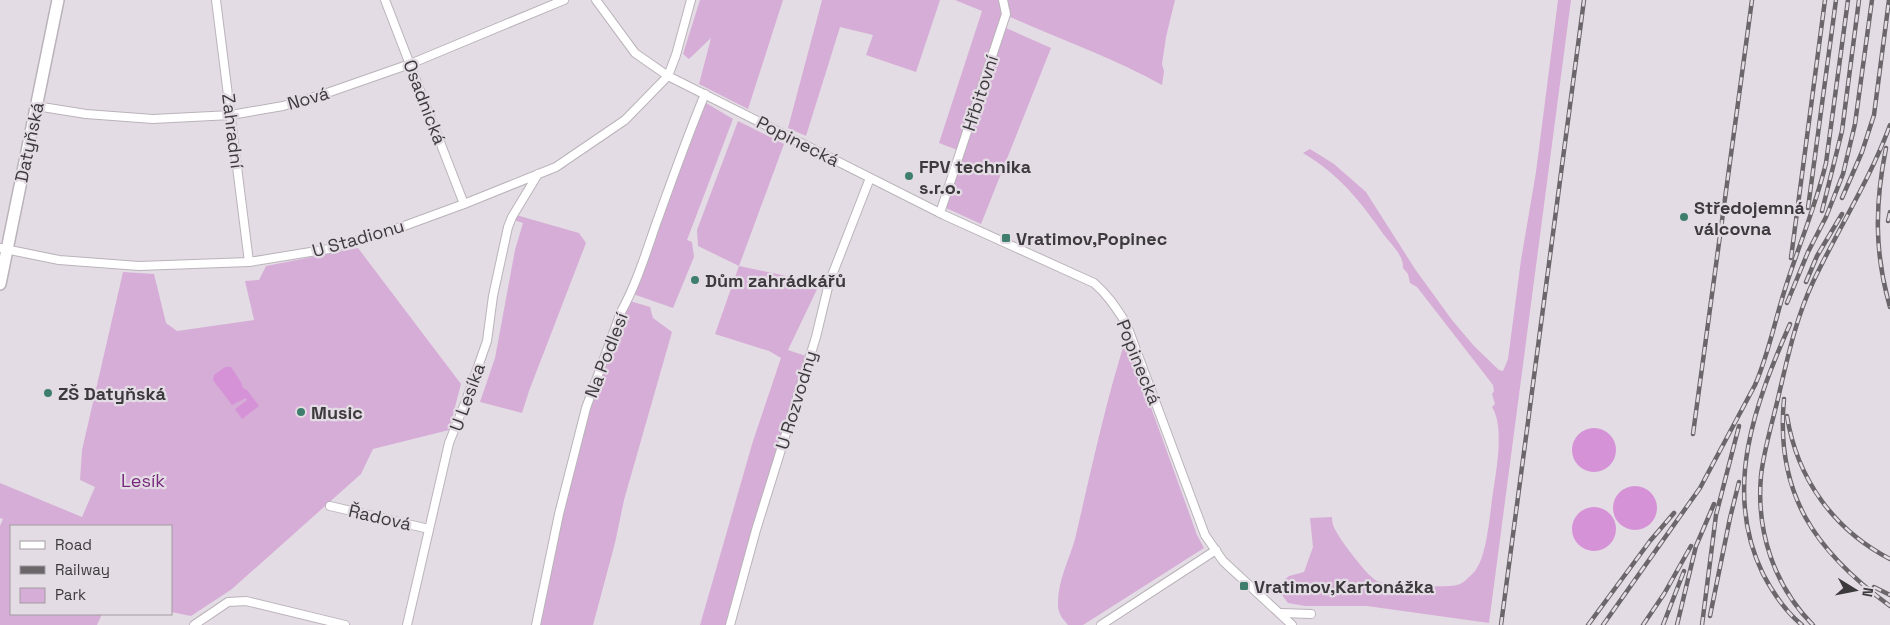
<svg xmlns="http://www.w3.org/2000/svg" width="1890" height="625" viewBox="0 0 1890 625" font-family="'Space Grotesk',sans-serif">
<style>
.green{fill:#d6add7}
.water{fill:#d592d6}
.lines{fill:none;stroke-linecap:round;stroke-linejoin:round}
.minor-casing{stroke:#bab3ba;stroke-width:10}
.secondary-casing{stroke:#bab3ba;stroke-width:14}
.minor{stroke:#fff;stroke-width:8}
.secondary{stroke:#fff;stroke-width:11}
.rail-casing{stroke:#6a666a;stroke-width:4.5}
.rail{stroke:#e4dce4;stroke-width:2.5;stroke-dasharray:8;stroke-linecap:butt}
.poi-dot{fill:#3f7e6c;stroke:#e4dce4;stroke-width:2}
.labels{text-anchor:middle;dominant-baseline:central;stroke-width:4.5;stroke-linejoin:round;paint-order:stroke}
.street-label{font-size:18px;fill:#3d3a3d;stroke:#e4dce4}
.poi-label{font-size:18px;font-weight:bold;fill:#3d3a3d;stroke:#e4dce4;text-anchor:start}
.park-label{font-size:18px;fill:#77297b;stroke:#e4dce4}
</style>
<rect width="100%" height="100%" fill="#e4dce4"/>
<g class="green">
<path d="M 700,0 L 783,0 L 748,109 L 699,84 L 711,38 L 689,59 L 683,54 Z"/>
<path d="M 822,0 L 940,0 L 916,72 L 866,55 L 873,35 L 840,27 L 806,136 L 788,128 Z"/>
<path d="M 955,0 L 1175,0 L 1166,37 L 1162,64 L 1164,71 L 1162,85 C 1114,58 1059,39 1008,16 L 960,151 L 939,143 L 982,11 Z"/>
<path d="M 1558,0 L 1571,0 L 1489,623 L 1367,606 L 1305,606 L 1288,603 L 1276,587 L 1289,576 L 1304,572 L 1313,547 L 1310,518 L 1332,517 C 1332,522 1333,527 1336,531 C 1340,540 1369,578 1377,581 C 1387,585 1452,589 1460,584 C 1465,582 1471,575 1475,571 C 1488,555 1490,508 1494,486 C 1497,465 1504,426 1492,407 L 1495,404 L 1492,394 L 1494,391 L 1493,385 L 1417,287 L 1410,283 L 1408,274 L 1403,268 C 1404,256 1391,244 1384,235 C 1360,201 1340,175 1303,153 L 1310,149 L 1334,164 L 1366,192 L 1415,269 L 1452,320 L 1474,346 L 1499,370 L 1503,371 L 1508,359 L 1521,260 L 1536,172 Z"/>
<path d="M 1006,28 L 1051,48 L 981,224 L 946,208 Z"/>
<path d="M 706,103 L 733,119 L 687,240 L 692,242 L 694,257 L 673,308 L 633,294 L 692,136 Z"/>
<path d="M 738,121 L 784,144 L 739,266 L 820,283 L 788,350 L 806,356 L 726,625 L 700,625 L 753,441 L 781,358 L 769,351 L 715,334 L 739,266 L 698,246 L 697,230 Z"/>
<path d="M 516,215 L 579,233 L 586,243 L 529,391 L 522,413 L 480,402 L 495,358 L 515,250 L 523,223 L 514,220 Z"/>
<path d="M 358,248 L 461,384 L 449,430 L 373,449 L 361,474 L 232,589 L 191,616 L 171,612 L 171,526 L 11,526 L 11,614 L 102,614 L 97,625 L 0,625 L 0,526 L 3,519 L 0,518 L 0,483 L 82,517 L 95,487 L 80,480 L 82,450 L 123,272 L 154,274 L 166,323 L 177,331 L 254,320 L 245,281 L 259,280 L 266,266 Z"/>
<path d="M 630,301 L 650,307 L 653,318 L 672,332 L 624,500 L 615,543 L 593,625 L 539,625 L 572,475 L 589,414 L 624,312 Z"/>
<path d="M 1126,338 L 1197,535 L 1204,548 L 1083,625 L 1068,625 C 1063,619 1058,614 1058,605 C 1057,583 1069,560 1075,539 C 1091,471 1105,404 1126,338 Z"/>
</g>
<g class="water">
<path d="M 225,367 L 231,367 L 241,382 L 243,388 L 247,390 L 259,406 L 242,419 L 235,409 L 247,400 L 246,398 L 232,405 L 213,380 L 214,375 Z"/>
<circle cx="1594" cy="450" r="22"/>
<circle cx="1635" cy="508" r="22"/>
<circle cx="1594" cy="529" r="22"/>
</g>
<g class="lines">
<defs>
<g id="minor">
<path d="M 216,0 L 249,262"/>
<path d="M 385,0 L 464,204"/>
<path d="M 596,0 L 635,53 L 668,76 L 944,215 L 1094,283 C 1108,295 1116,308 1126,323 L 1205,535 L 1223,561 L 1292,625"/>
<path d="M 36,106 L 86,114 L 153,119 L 231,115 L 283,106 L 327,93 L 410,64 L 564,0"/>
<path d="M 940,213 L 1006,14 L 1003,0"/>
<path d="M 0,248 L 59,260 L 139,266 L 249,262 L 329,249 L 404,226 L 464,204 L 556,167 L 625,120 L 668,76 L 676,55 L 691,0"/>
<path d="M 330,506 L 429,529"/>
<path d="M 1281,613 L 1311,614"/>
<path d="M 194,625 L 228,602 L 246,601 L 345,625"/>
<path d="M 407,625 L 449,443 L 467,398 L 487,341 L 493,296 L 508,227 L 512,217 L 538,174"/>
<path d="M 536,625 L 559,514 L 586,408 L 621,312 C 636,285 646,253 656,224 C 672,180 687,137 705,94"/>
<path d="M 730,625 L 756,530 L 816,337 L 829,283 L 870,178"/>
<path d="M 1101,625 L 1216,550"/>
</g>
<path id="secondary" d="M 0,284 L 58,0"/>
</defs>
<use href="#minor" class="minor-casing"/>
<use href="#secondary" class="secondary-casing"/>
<use href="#minor" class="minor"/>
<use href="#secondary" class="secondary"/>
<defs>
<g id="rail">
<path d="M 1886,148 C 1875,203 1874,252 1890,307"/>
<path d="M 1842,198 L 1862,152 L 1874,115 L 1889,0"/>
<path d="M 1808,208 L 1836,0"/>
<path d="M 1822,211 L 1842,131 L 1859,0"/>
<path d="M 1888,221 L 1890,212"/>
<path d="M 1791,258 L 1825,0"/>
<path d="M 1806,282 L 1817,256 L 1842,214"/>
<path d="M 1787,303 L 1808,252 L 1826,217 L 1843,174 L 1855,124 L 1872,0"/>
<path d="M 1790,324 C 1755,404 1722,490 1763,574 C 1773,593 1786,612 1802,625"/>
<path d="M 1784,399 C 1775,494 1815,551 1890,606"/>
<path d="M 1787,416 C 1797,479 1834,530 1890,559"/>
<path d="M 1693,434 L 1752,0"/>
<path d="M 1874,587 L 1890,595"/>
<path d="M 1710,616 L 1730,518 L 1739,482"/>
<path d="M 1501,625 L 1584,0"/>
<path d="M 1588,625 L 1650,541 L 1674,513"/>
<path d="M 1603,625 L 1700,488 L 1755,385 C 1769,353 1775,319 1786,286 C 1799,245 1816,205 1826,163 L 1848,0"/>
<path d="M 1643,625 L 1664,594 L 1691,546"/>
<path d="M 1663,625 L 1684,571"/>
<path d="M 1677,625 L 1696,546 L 1714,504"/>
<path d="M 1702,625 L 1716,515 L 1739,426"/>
<path d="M 1813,625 C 1774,586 1756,531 1761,476 C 1764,448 1773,421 1779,394 C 1788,356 1796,318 1813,282 C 1838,229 1870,180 1890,125"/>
</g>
</defs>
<use href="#rail" class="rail-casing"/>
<use href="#rail" class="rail"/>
</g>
<g class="poi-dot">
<circle cx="909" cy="176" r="5"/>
<circle cx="1684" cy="217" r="5"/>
<rect x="1001" y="233" width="10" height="10" rx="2.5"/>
<circle cx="695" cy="280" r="5"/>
<circle cx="48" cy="393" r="5"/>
<circle cx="301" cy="412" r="5"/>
<rect x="1239" y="581" width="10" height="10" rx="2.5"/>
</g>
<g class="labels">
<g class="street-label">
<text transform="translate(980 93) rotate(-72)">Hřbitovní</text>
<text transform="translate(308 98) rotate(-16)">Nová</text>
<text transform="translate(425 102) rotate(69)">Osadnická</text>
<text transform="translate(233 131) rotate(83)">Zahradní</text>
<text transform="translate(798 141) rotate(27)">Popinecká</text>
<text transform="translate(29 142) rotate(-78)">Datyňská</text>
<text transform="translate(358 238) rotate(-16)">U Stadionu</text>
<text transform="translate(606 355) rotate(-69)">Na Podlesí</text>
<text transform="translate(1139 362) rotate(68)">Popinecká</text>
<text transform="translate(467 397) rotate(-70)">U Lesíka</text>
<text transform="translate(796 400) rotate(-73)">U Rozvodny</text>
<text transform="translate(380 517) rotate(13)">Řadová</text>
</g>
<g class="poi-label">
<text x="919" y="166">FPV technika<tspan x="919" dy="21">s.r.o.</tspan></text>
<text x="1694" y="207">Středojemná<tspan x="1694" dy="21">válcovna</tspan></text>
<text x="1016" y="238">Vratimov,Popinec</text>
<text x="705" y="280">Dům zahrádkářů</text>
<text x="58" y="393">ZŠ Datyňská</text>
<text x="311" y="412">Music</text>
<text x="1254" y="586">Vratimov,Kartonážka</text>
</g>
<g class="park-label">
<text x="143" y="480">Lesík</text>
</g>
</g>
<rect x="10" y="525" width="162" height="90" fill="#e4dce4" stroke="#a19ba1"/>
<rect x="20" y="541" width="25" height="8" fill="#ffffff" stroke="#a19ba1"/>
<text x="55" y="550" font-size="15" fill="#3d3a3d">Road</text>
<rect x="20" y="566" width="25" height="8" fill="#6a666a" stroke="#a19ba1"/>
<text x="55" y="575" font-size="15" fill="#3d3a3d">Railway</text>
<rect x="20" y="588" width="25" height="15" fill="#d6add7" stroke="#a19ba1"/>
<text x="55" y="600" font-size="15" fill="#3d3a3d">Park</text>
<g transform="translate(1855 590) rotate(100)" stroke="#e4dce4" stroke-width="4" paint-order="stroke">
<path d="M0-4L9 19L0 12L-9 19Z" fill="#3d3a3d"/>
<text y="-8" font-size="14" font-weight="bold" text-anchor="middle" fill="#3d3a3d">N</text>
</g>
</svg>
